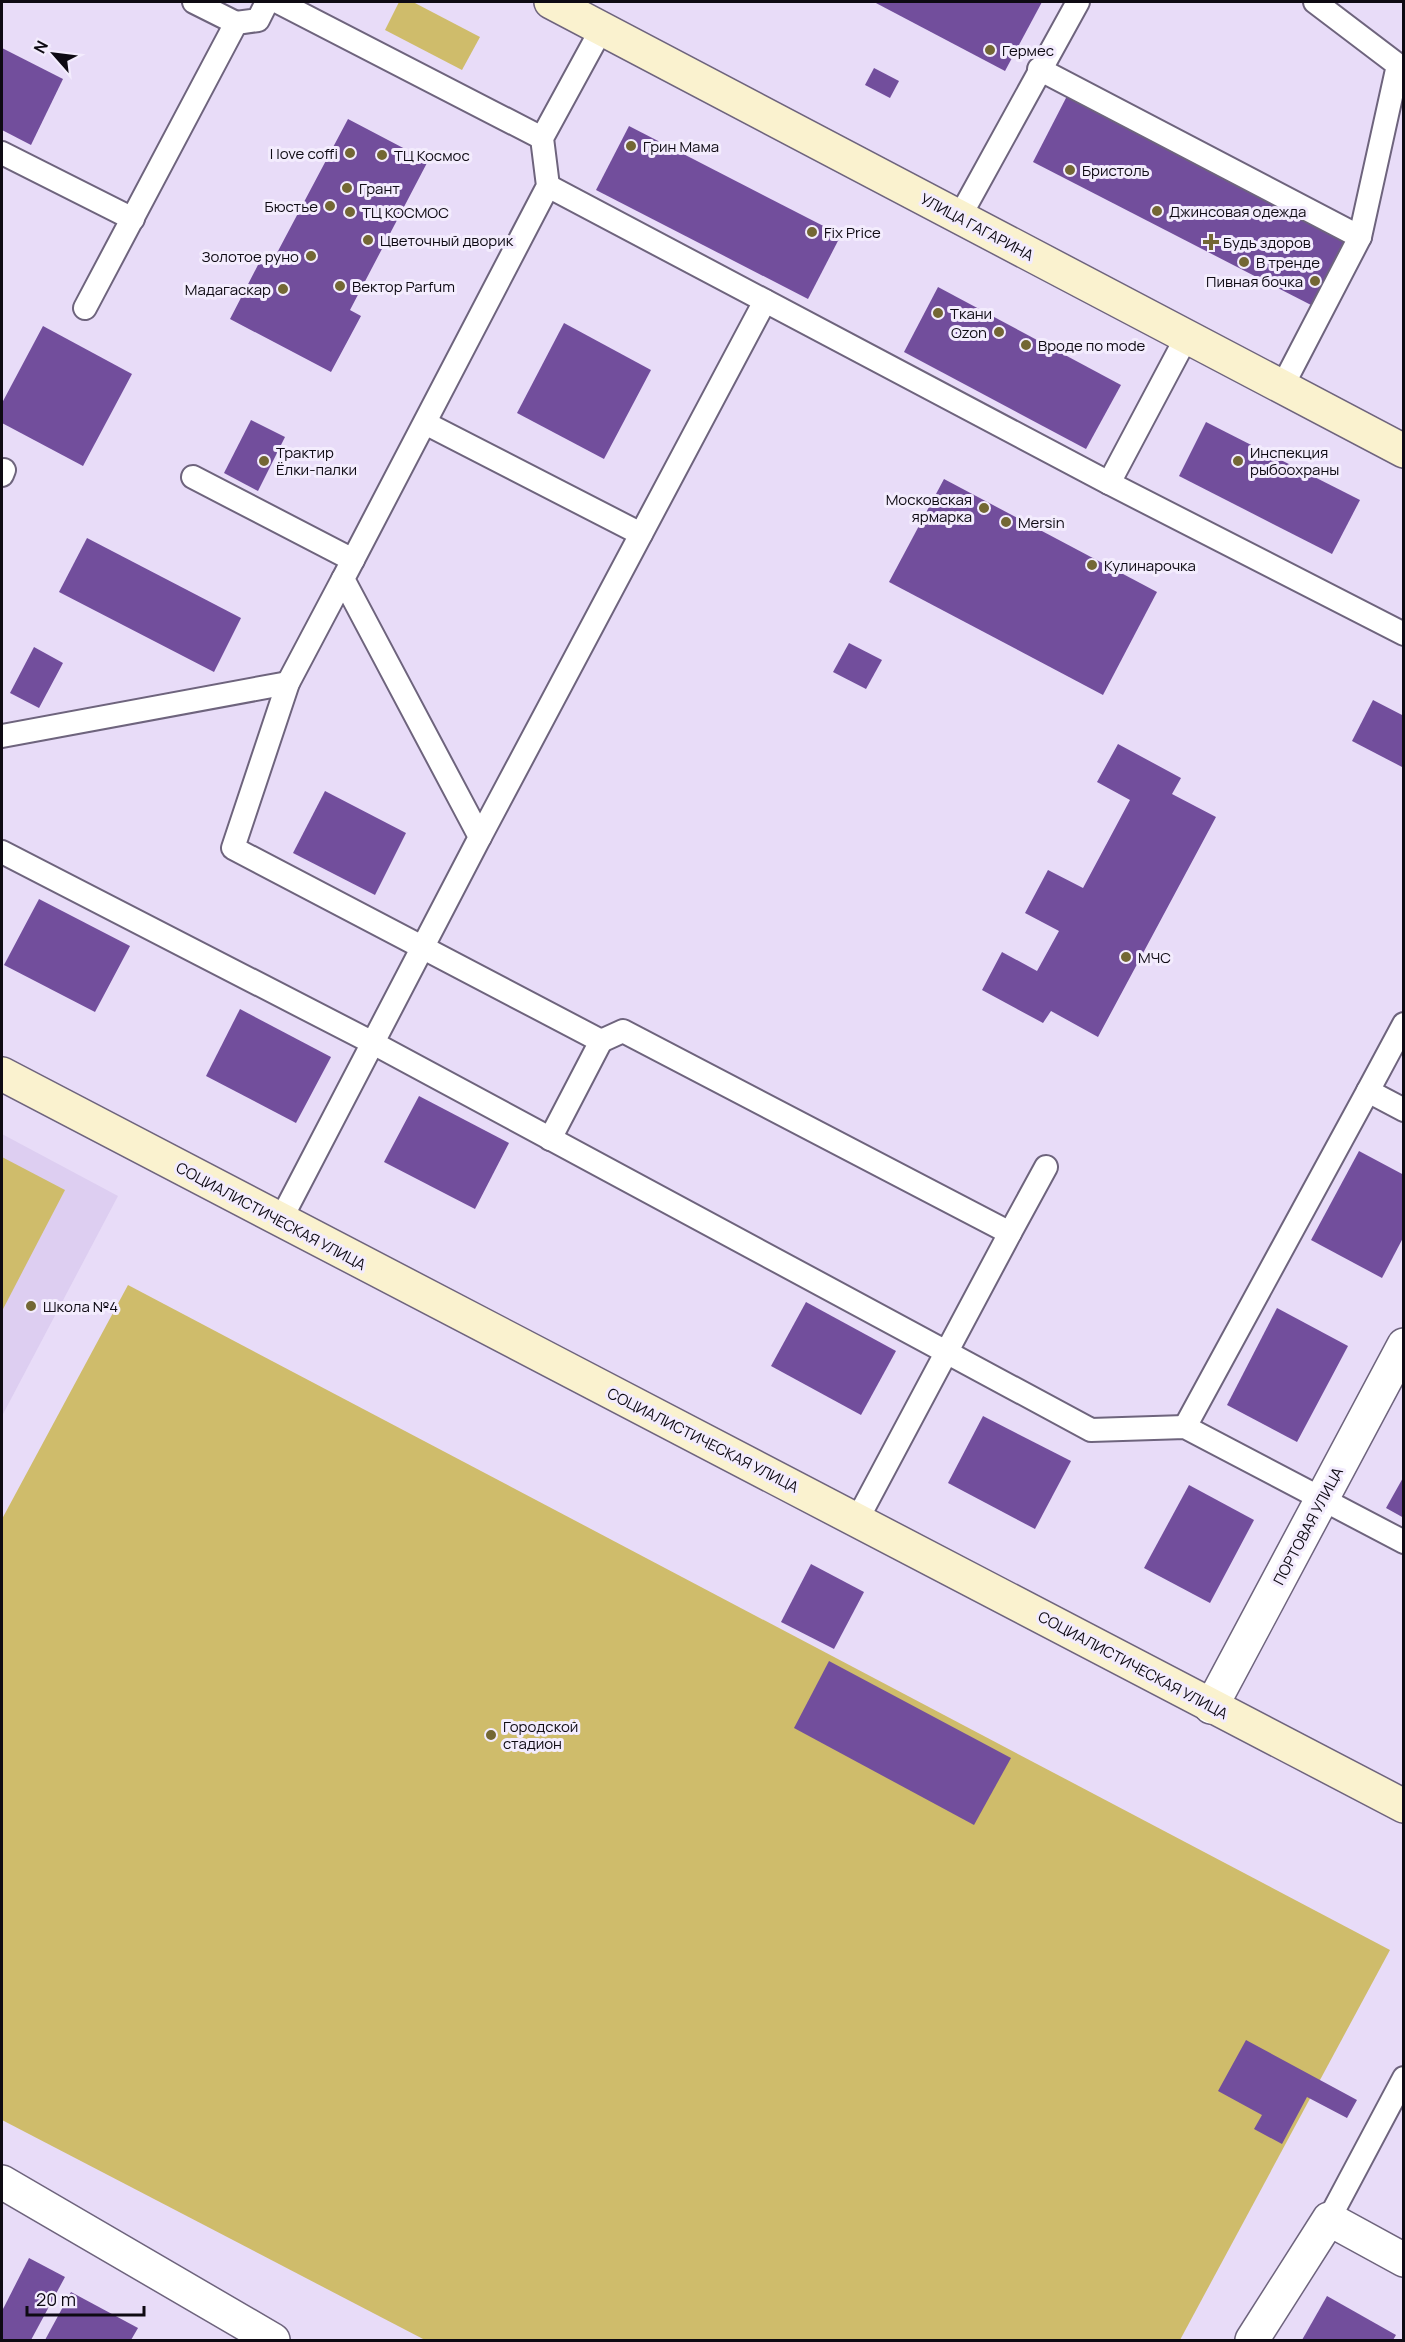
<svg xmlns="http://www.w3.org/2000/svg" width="1405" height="2342" viewBox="0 0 1405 2342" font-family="Manrope,sans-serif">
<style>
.built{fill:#ddcef1}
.green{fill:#cfbc6b}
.building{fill:#724e9c}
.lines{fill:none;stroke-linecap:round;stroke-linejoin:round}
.service-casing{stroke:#6e647d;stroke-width:26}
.minor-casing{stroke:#6e647d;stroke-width:36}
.secondary-casing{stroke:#6e647d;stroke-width:36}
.service{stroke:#fff;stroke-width:22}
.minor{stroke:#fff;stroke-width:33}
.secondary{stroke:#faf2cf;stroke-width:33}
.poi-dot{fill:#736734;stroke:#f3ecfd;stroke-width:2}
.labels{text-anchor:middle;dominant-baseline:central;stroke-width:6;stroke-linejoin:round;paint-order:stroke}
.poi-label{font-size:15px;fill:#0e0a13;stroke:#f3ecfd;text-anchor:start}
.street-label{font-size:15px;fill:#0e0a13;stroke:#f3ecfd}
</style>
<rect width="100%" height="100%" fill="#e8dcf8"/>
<path class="built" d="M 2,1134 L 118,1196 L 2,1416 Z"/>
<g class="green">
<path d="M 399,2 L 413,2 L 480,37 L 462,70 L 385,30 Z"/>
<path d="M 2,1157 L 65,1190 L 2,1311 Z"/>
<path d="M 128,1285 L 1390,1950 L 1180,2340 L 425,2340 L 2,2120 L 2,1519 Z"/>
</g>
<g class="building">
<path d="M 874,2 L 1042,2 L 1005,71 Z"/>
<path d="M 2,48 L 63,79 L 31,145 L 2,130 Z"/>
<path d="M 874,68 L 899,81 L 890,98 L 865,85 Z"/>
<path d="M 1067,96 L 1346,241 L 1313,306 L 1033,162 Z"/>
<path d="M 348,119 L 428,161 L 350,310 L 361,316 L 331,372 L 230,319 L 259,263 L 269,268 Z"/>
<path d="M 629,126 L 841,235 L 808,299 L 596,190 Z"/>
<path d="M 938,287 L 1121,385 L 1086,449 L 904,352 Z"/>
<path d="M 564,323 L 651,370 L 604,459 L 517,413 Z"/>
<path d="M 43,326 L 132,374 L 83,466 L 2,423 L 2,403 Z"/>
<path d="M 251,420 L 285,437 L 258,491 L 224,473 Z"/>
<path d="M 1206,422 L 1360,500 L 1332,554 L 1179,476 Z"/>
<path d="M 944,479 L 1157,592 L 1103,695 L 889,582 Z"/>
<path d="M 87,538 L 241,618 L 214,672 L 59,592 Z"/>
<path d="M 849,643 L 882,660 L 866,689 L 833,672 Z"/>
<path d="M 34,647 L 63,663 L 39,708 L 10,693 Z"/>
<path d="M 1373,700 L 1404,716 L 1404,768 L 1352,741 Z"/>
<path d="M 1118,744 L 1181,778 L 1172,794 L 1216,817 L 1098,1037 L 1051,1011 L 1043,1023 L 982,990 L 1002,952 L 1037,971 L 1059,931 L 1025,913 L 1048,870 L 1083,888 L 1130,800 L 1097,782 Z"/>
<path d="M 325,791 L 406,833 L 375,895 L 293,853 Z"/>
<path d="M 39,899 L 130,946 L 95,1012 L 4,965 Z"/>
<path d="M 240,1009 L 331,1057 L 296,1123 L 206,1076 Z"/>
<path d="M 419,1096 L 509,1143 L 475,1209 L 384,1162 Z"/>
<path d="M 1359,1151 L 1404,1175 L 1404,1236 L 1382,1278 L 1311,1240 Z"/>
<path d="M 806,1302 L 896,1351 L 861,1415 L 771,1366 Z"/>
<path d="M 1277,1308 L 1348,1346 L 1297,1442 L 1227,1405 Z"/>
<path d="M 983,1416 L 1071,1461 L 1035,1529 L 948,1483 Z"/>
<path d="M 1404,1476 L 1404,1518 L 1386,1508 Z"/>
<path d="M 1189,1485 L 1254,1520 L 1210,1603 L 1144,1568 Z"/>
<path d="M 811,1564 L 864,1592 L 834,1649 L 781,1622 Z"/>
<path d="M 829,1661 L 1011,1758 L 974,1825 L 794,1728 Z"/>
<path d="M 1246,2040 L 1357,2100 L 1347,2118 L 1307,2097 L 1282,2144 L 1254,2129 L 1262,2115 L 1218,2091 Z"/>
<path d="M 29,2258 L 65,2277 L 31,2340 L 2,2340 L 2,2311 Z"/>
<path d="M 71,2292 L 138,2328 L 131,2340 L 45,2340 Z"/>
<path d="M 1327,2296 L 1396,2335 L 1393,2340 L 1302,2340 Z"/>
</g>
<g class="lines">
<defs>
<g id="service">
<path d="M 194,2 L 236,23"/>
<path d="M 278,2 L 542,138"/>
<path d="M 1039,69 L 1360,237"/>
<path d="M 2,153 L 133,219"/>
<path d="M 548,186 L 1109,483"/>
<path d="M 959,218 L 1078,2"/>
<path d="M 85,308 L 236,23 L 258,20 L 267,2"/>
<path d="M 1186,338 L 1109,483 L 1404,634"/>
<path d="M 1282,387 L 1360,237 L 1398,65 L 1315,2"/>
<path d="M 425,423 L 641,534"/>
<path d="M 2,475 L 4,470"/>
<path d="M 193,477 L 353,560"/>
<path d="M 343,579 L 288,683 L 233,848 L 601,1041 L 623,1031 L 1010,1233 L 857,1520"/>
<path d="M 2,736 L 288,683"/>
<path d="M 480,837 L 765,301"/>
<path d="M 2,852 L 373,1043 L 1091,1430 L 1185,1427 L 1404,1542"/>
<path d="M 1404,1024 L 1368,1091 L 1404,1110"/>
<path d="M 550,1139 L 601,1041"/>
<path d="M 280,1221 L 480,837 L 343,579 L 548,186 L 542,138 L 602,28"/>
<path d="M 1010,1233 L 1046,1167"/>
<path d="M 1185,1427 L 1368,1091"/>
<path d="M 1329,2219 L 1404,2078"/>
</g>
<g id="minor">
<path d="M 1211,1707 L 1404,1345"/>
<path d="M 2,2182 L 273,2340"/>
<path d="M 1252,2340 L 1329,2219 L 1404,2260"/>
</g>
<g id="secondary">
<path d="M 551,2 L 1404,451"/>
<path d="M 2,1074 L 1404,1806"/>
</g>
</defs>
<use href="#service" class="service-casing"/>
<use href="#minor" class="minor-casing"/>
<use href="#secondary" class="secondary-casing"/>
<use href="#service" class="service"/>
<use href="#minor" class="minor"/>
<use href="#secondary" class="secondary"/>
</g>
<g class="poi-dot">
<circle cx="990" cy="50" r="6"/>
<circle cx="631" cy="146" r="6"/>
<circle cx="350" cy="153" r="6"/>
<circle cx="382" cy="155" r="6"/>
<circle cx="1070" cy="170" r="6"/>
<circle cx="347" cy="188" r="6"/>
<circle cx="330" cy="206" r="6"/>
<circle cx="1157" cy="211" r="6"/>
<circle cx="350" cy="212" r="6"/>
<circle cx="812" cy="232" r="6"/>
<circle cx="368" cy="240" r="6"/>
<path d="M1208 233h6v6h6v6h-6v6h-6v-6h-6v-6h6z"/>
<circle cx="311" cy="256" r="6"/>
<circle cx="1244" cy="262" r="6"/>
<circle cx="1315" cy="281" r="6"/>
<circle cx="340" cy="286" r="6"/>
<circle cx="283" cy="289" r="6"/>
<circle cx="938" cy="313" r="6"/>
<circle cx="999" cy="332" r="6"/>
<circle cx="1026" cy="345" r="6"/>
<circle cx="264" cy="461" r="6"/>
<circle cx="1238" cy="461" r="6"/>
<circle cx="984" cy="508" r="6"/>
<circle cx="1006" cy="522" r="6"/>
<circle cx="1092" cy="565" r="6"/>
<circle cx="1126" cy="957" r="6"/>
<circle cx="31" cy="1306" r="6"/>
<circle cx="491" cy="1735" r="6"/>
</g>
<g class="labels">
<g class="poi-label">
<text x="1002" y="50">Гермес</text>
<text x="643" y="146">Грин Мама</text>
<text x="338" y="153" text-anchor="end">I love coffi</text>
<text x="394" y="155">ТЦ Космос</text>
<text x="1082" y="170">Бристоль</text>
<text x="359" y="188">Грант</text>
<text x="318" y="206" text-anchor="end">Бюстье</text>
<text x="1169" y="211">Джинсовая одежда</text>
<text x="362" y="212">ТЦ КОСМОС</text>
<text x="824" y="232">Fix Price</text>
<text x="380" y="240">Цветочный дворик</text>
<text x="1223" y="242">Будь здоров</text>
<text x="299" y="256" text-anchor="end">Золотое руно</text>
<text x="1256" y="262">В тренде</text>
<text x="1303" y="281" text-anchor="end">Пивная бочка</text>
<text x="352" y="286">Вектор Parfum</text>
<text x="271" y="289" text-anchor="end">Мадагаскар</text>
<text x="950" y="313">Ткани</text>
<text x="987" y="332" text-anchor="end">Ozon</text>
<text x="1038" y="345">Вроде по mode</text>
<text x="276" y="452">Трактир<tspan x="276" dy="17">Ёлки-палки</tspan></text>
<text x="1250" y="452">Инспекция<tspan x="1250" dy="17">рыбоохраны</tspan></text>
<text x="972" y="499" text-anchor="end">Московская<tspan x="972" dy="17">ярмарка</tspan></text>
<text x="1018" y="522">Mersin</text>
<text x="1104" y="565">Кулинарочка</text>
<text x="1138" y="957">МЧС</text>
<text x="43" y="1306">Школа №4</text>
<text x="503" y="1726">Городской<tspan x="503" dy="17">стадион</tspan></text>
</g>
<g class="street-label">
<text transform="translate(977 227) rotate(28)">УЛИЦА ГАГАРИНА</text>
<text transform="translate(271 1216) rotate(28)">СОЦИАЛИСТИЧЕСКАЯ УЛИЦА</text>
<text transform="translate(703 1440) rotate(27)">СОЦИАЛИСТИЧЕСКАЯ УЛИЦА</text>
<text transform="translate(1308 1526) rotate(-62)">ПОРТОВАЯ УЛИЦА</text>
<text transform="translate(1133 1665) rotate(28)">СОЦИАЛИСТИЧЕСКАЯ УЛИЦА</text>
</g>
</g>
<rect width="1405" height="2342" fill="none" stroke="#0e0a13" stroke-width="6"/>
<g transform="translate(54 54) rotate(298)" stroke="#f3ecfd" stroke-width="4.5" paint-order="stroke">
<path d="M0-4.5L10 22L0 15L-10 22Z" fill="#0e0a13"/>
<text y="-9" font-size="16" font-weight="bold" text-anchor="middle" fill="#0e0a13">N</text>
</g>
<path d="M27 2306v9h117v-9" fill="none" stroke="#0e0a13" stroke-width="3"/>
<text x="36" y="2306" font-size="18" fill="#0e0a13" stroke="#f3ecfd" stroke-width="4.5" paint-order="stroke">20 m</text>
</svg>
